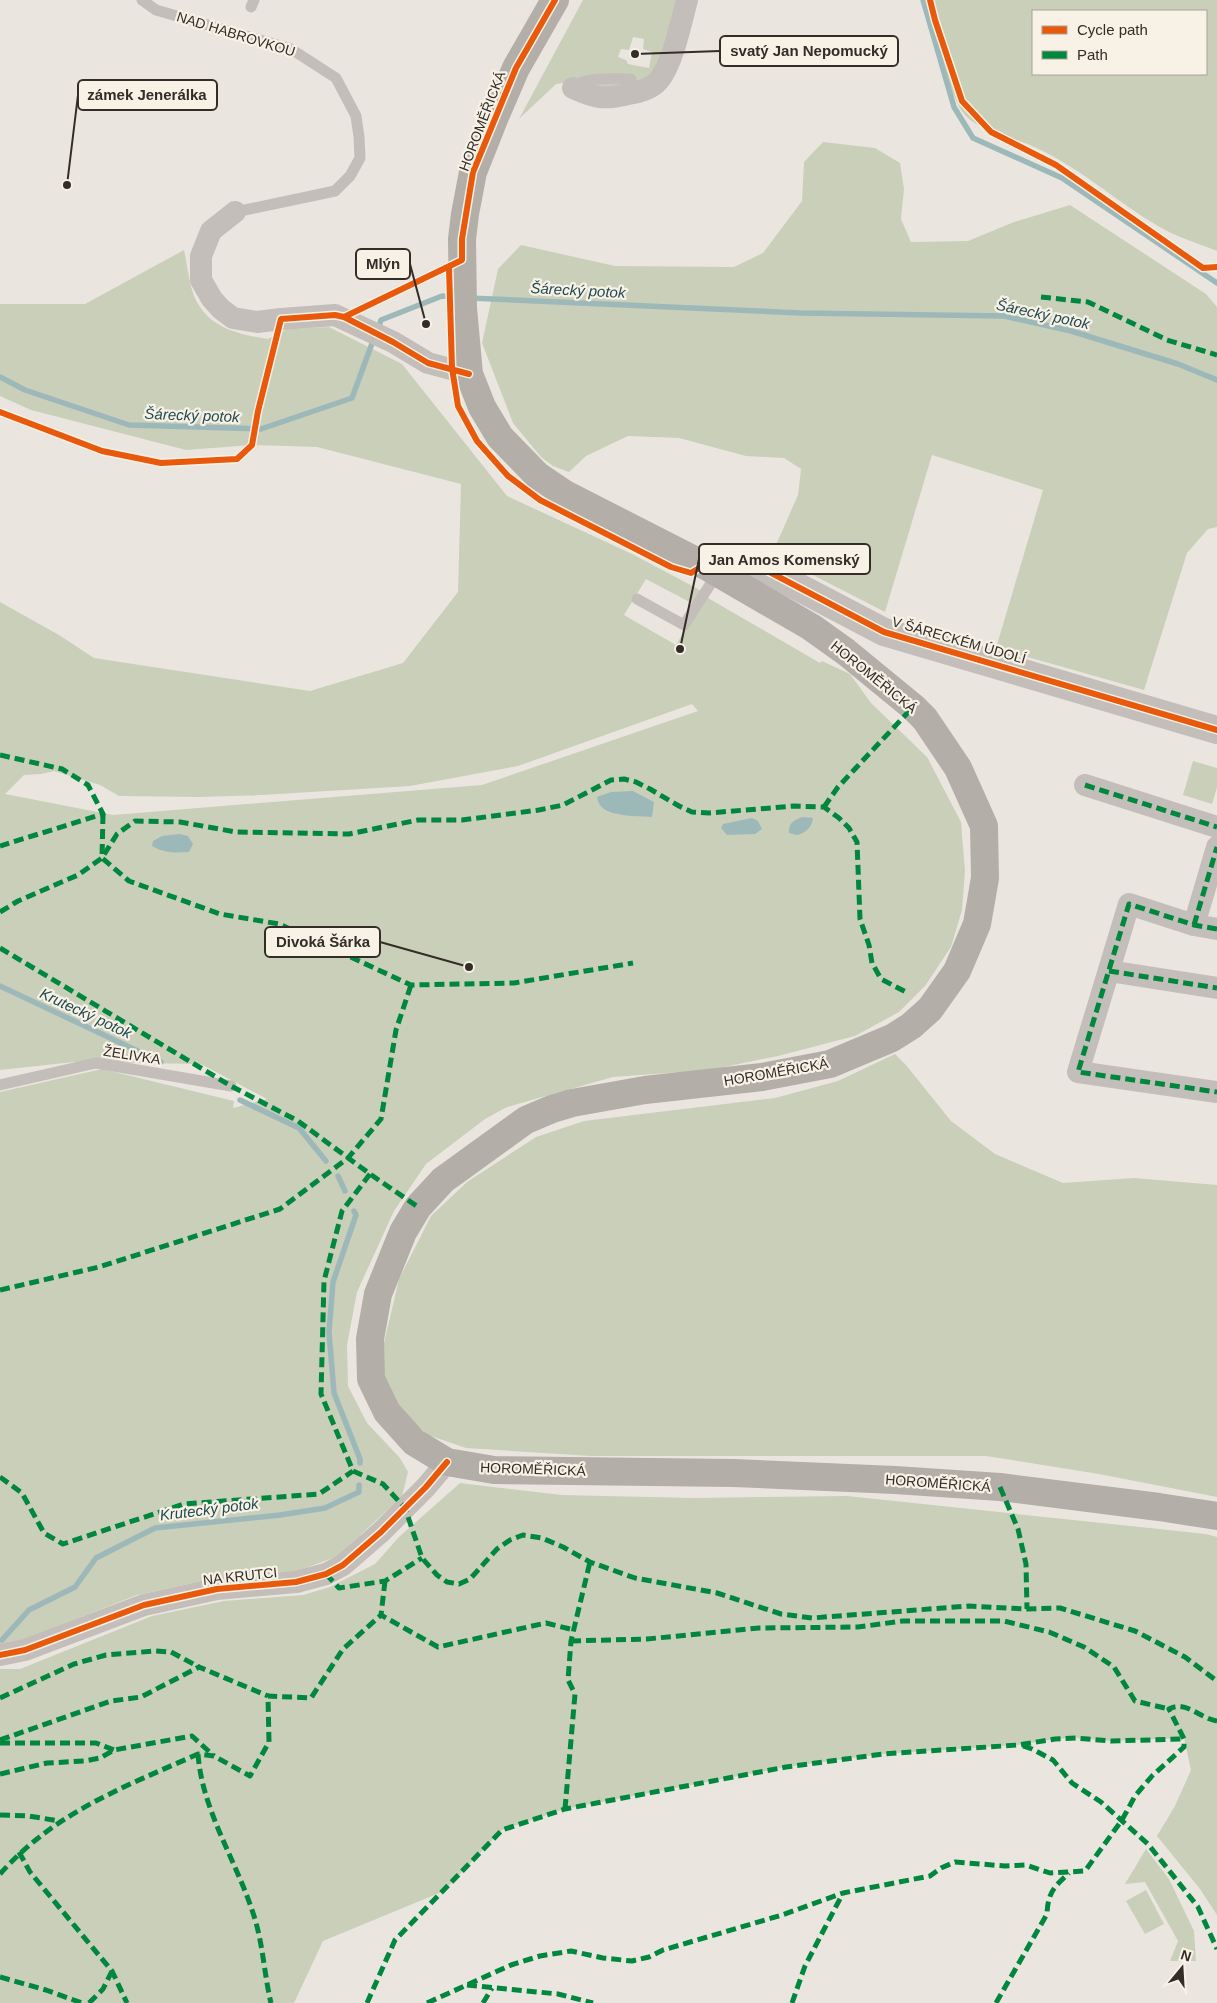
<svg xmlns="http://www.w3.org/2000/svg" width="1217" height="2003" viewBox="0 0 1217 2003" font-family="Arial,sans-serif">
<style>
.green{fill:#cacfba;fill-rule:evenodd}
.water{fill:#9db8b9}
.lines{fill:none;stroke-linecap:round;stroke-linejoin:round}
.stream{stroke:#9db8b9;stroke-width:5.5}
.service{stroke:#c3beb9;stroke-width:11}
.minor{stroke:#c3beb9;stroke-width:22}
.tertiary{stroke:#c3beb9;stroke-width:28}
.secondary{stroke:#b4aea9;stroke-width:28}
.quiet{stroke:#00873e;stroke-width:5;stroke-dasharray:10 5;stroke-linecap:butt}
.cycleway-casing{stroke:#f7f1e6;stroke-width:9}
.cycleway{stroke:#e8590c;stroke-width:6}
.labels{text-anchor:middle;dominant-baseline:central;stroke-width:4.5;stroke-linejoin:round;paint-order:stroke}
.street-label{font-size:14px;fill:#332c27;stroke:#f7f1e6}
.water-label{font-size:15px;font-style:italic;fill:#214a51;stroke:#f7f1e6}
.leader{fill:none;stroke:#332c27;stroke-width:2}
.callout-dot{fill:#332c27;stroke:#f7f1e6;stroke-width:2}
.callout{fill:#f7f1e6;stroke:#332c27;stroke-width:2}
.callout-label{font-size:15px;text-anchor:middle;font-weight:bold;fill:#332c27}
</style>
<rect width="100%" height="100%" fill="#eae6df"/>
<g class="green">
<path d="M 583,0 L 681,0 L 660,66 L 629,92 L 570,82 L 556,84 L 519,119 ZM 633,37 L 644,39 L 643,49 L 652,52 L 649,68 L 628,64 L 626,60 L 618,57 L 621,49 L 629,50 Z"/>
<path d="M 928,0 L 1217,0 L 1217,251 C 1197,243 1177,237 1158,226 C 1114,200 1077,165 1030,145 C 1013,138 976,129 965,115 C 947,93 934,29 928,0 ZM 1033,11 L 1206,11 L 1206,74 L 1033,74 Z"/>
<path d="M 823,142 L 875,148 L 900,163 L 904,189 L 901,219 L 911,242 L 968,241 L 1014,222 L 1070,205 L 1206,294 L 1217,307 L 1217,527 L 1208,529 L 1187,553 L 1144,690 L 996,648 L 1043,490 L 932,455 L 885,612 L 772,554 L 798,495 L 801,469 L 784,458 L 746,456 L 679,438 L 628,436 L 586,456 L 569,472 L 553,466 L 541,457 L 513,423 L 482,343 L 498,269 L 521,245 L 615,266 L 734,267 L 763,253 L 802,201 L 804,162 Z"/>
<path d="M 184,250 C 187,264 189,282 194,296 C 208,328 237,334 268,339 L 287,329 L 329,327 L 402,364 L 507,496 L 632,554 L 698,589 L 708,598 L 820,663 L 822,661 L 850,674 L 871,703 L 927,757 L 961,822 L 965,871 L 962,910 L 951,947 L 925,986 L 899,1012 L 855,1036 L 778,1056 L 709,1070 L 613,1077 L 507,1107 L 485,1119 L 426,1164 L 394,1211 L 357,1292 L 347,1345 L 348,1386 L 367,1423 L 400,1458 L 408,1472 L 402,1496 L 338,1556 L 292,1573 L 213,1579 L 137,1595 L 8,1646 L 0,1644 L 0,1092 L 102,1069 L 234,1101 L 233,1108 L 267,1099 L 201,1064 L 74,1062 L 0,1070 L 0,602 L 59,635 L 94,658 L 310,691 L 403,663 L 458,592 L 461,484 L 317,447 L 252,445 L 186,450 L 31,410 L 0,396 L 0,304 L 85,304 ZM 646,579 L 699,607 L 676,645 L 624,615 ZM 692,704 L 698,711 L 482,785 L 113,815 L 5,794 L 24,775 L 41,774 L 54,771 L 100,785 L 119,796 L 200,797 L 262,795 L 410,786 L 518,766 Z"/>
<path d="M 1193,761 L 1217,768 L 1217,787 L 1212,804 L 1183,795 Z"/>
<path d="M 895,1054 L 906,1065 L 951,1121 L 995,1154 L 1063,1183 L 1134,1178 L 1217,1185 L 1217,1497 L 1099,1474 L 986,1456 L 591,1456 L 466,1448 L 428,1435 L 404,1414 L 383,1378 L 384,1343 L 399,1279 L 431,1216 L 467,1182 L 536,1137 L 584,1121 L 775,1098 L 838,1081 Z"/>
<path d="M 460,1483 L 562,1495 L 693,1498 L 847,1496 L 1206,1534 L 1217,1537 L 1217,1915 L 1200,1889 L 1157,1836 L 1175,1806 L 1191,1770 L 1184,1738 L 1111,1741 L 1076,1738 L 1055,1739 L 1018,1745 L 883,1754 L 786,1767 L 565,1809 L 502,1830 L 444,1891 L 323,1941 L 294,2003 L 0,2003 L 0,1669 L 20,1669 L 152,1616 L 224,1601 L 303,1595 L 330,1587 L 375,1564 L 399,1537 Z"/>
<path d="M 1146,1849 L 1169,1879 L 1194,1931 L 1196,1961 L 1170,1961 L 1178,1941 L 1145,1882 L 1125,1884 Z"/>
<path d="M 1146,1890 L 1164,1924 L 1145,1934 L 1126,1901 Z"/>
</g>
<g class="water">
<path d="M 633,791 L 654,802 L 652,817 C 639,816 608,817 600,805 C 598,803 598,800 597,797 L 611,792 Z"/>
<path d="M 803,817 L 813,818 C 812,827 806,833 797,835 L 789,833 C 788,823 795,819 803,817 Z"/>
<path d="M 752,818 L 758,821 L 762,829 L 755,834 L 727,835 L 721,828 L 723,824 Z"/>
<path d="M 179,834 L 188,836 L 193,844 L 189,852 C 176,853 164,853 152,846 L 153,841 L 162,836 Z"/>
</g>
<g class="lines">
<g class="stream">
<path d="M 923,0 L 954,107 L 973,138 L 1062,178 L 1217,283"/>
<path d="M 469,298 L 801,313 L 1004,316 L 1071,331 L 1178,364 L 1217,380"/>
<path d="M 378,329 L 381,320 L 442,296 L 455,297"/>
<path d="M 0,377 L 25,390 L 129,425 L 261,429 L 352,398 L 374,338"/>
<path d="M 0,986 L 161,1062"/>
<path d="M 240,1100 L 299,1128 L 326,1161"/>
<path d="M 338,1176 L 345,1191"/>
<path d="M 354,1211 L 356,1215 L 333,1282 L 329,1332 L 334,1393 L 360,1459 L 360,1463"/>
<path d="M 2,1640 L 29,1610 L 75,1587 L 96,1558 L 155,1528 L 280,1515 L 325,1508 L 359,1492 L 359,1485"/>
</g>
<g class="service">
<path d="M 142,0 L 156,10 L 291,49 L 336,78 L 356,116 L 359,137 L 360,158 L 350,176 L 335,191 L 235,212"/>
<path d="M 251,7 L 254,0"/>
<path d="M 574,87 C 586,76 615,79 631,79"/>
<path d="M 637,599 L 684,625 L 717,574"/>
<path d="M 0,1085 L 96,1063 L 231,1086"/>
</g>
<g class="minor">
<path d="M 573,88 C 595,98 605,100 628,94 C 639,92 652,89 659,80 C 673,63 681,22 687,0"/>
<path d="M 235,212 L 211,231 L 201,256 L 201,280 L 212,299 L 221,309 L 233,318 L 257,322 L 281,319 L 335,315 L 393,342 L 428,363 L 469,374"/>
<path d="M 1085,785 L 1217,827"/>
<path d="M 1194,925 L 1217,847"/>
<path d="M 1217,929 L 1194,925 L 1129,904 L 1078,1072 L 1217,1092"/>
<path d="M 1109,971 L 1217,988"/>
<path d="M 0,1655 L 25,1650 L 144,1605 L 217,1589 L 296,1582 L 326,1574 L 343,1565 L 381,1532 L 426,1487 L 447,1462"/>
</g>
<path class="tertiary" d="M 704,565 L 720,561 L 735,561 L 760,567 L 884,632 L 1217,730"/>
<path class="secondary" d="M 555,0 L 516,68 L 494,119 L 473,172 L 465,214 L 462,239 L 463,308 L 469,374 L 482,407 L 500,437 L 537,475 L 565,494 L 704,565 L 811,627 L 846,652 L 913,707 L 925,719 L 958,768 L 984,826 L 985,878 L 977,924 L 957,971 L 930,1009 L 911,1026 L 892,1038 L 830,1064 L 762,1077 L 645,1090 L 572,1103 L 552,1109 L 526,1120 L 443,1180 L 418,1207 L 403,1232 L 378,1294 L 370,1339 L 371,1379 L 387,1412 L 414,1442 L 447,1462 L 494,1470 L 733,1473 L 895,1480 L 1000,1487 L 1159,1507 L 1217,1516"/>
<g class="quiet">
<path d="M 1041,297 L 1088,302 L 1167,340 L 1217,355"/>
<path d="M 0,755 L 62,769 L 88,785 L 103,814 L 0,846"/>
<path d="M 1085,785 L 1217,827"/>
<path d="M 824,807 L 838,787 L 913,707"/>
<path d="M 103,814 L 102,858 L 129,881 L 220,914 L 279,924 L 411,985 L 514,983 L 633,963"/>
<path d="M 0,912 L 18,901 L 78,875 L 102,858 L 117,834 L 135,821 L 180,822 L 236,832 L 349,834 L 418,820 L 462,820 L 539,810 L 563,805 L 611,780 L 624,779 L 636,782 L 650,789 L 679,806 L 692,812 L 709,813 L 794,806 L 824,807 L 839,818 L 849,828 L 857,842 L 860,919 L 869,945 L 872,963 L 881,979 L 906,992"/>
<path d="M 1194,925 L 1217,847"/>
<path d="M 1217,929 L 1194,925 L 1129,904 L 1078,1072 L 1217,1092"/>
<path d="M 0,948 L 231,1086 L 298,1121 L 370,1174 L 418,1207"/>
<path d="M 1109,971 L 1217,988"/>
<path d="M 370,1174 L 342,1211 L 324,1281 L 321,1394 L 353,1471 L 383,1484 L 405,1508 L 422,1558 L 437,1575 L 447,1582 L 459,1584 L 470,1579 L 497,1549 L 510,1540 L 523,1535 L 542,1538 L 563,1547 L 590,1562 L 635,1578 L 717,1593 L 781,1614 L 812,1618 L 969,1606 L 1027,1609 L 1060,1608 L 1135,1631 L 1185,1657 L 1217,1681"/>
<path d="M 0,1290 L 99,1267 L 280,1209 L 348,1158 L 381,1119 L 396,1030 L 411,985"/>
<path d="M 0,1477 L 22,1493 L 44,1533 L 63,1544 L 184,1504 L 319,1494 L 353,1471"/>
<path d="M 1000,1487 L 1018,1529 L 1026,1564 L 1027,1609"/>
<path d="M 326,1574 L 339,1588 L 385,1581 L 422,1558"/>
<path d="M 385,1581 L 381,1615 L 438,1647 L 546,1623 L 574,1630"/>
<path d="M 571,1641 L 647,1639 L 759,1628 L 858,1627 L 903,1621 L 1004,1621 L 1049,1632 L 1084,1647 L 1114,1667 L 1135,1701 L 1169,1709"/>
<path d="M 0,1698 L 74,1664 L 106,1655 L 155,1651 L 171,1652 L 199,1667"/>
<path d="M 0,1740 L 111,1701 L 141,1697 L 199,1667 L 268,1696"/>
<path d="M 0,1743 L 96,1743 L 114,1750"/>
<path d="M 1023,1746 L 1032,1749 L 1053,1760 L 1072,1783 L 1101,1802 L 1148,1844 L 1198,1907 L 1217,1949"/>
<path d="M 198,1754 C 202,1810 236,1860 253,1913 C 263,1942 264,1974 271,2003"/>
<path d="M 0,1774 L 47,1763 L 85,1761 L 100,1758 L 114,1750 L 192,1736 L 214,1756"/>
<path d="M 565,1809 L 575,1694 L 568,1680 L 571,1641 L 590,1562"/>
<path d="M 0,1815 L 29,1816 L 59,1821"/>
<path d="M 19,1852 L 30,1872 L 112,1971 L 127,2003"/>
<path d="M 0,1874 C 55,1812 124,1787 198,1754 L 214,1756 L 250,1776 L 269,1742 L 268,1696 L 311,1698 L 343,1649 L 381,1615"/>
<path d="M 0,1977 L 46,1990 L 82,2003"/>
<path d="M 467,1985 L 558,1994 L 593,2003"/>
<path d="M 89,2003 L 103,1989 L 112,1971"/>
<path d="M 367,2003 L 395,1940 L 502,1830 L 565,1809 L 786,1767 L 883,1754 L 1018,1745 L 1055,1739 L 1076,1738 L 1111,1741 L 1184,1739"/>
<path d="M 427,2003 L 511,1965 L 540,1956 L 571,1951 L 603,1958 L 632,1961 L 649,1957 L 663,1950 L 782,1915 L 843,1893 L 930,1876 L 941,1868 L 955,1862 L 1005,1866 L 1026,1865 L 1050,1873 L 1085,1871 L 1122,1820 L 1135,1796 L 1152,1776 L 1184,1747 L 1184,1739 L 1169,1709 C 1186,1700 1199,1718 1217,1721"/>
<path d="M 483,2003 L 492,1988"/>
<path d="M 792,2003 L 805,1966 L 843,1893"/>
<path d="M 996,2003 L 1047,1914 C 1048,1892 1054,1887 1069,1873"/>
</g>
<defs>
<g id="cycleway">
<path d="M 930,0 L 935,20 L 962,101 L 991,132 L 1056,165 L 1203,268 L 1217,267"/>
<path d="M 449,268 L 452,368 L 458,406 L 477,441 L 508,476 L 540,500 L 671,567 L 691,573 L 704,565 L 720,561 L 735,561 L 760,567 L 884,632 L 1217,730"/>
<path d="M 344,317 L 462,260 L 462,239 L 473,172 L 516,68 L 555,0"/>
<path d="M 0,412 L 102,451 L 161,463 L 237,459 L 252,445 L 258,411 L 281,319 L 335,315 L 344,317 L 393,342 L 428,363 L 469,374"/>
<path d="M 0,1655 L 25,1650 L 144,1605 L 217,1589 L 296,1582 L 326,1574 L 343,1565 L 381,1532 L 426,1487 L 447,1462"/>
</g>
</defs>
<use href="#cycleway" class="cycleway-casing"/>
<use href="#cycleway" class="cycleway"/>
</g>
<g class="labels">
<g class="street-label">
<text transform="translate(236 34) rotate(17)">NAD HABROVKOU</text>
<text transform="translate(482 121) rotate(-69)">HOROMĚŘICKÁ</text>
<text transform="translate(959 640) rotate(16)">V ŠÁRECKÉM ÚDOLÍ</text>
<text transform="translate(874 677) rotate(39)">HOROMĚŘICKÁ</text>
<text transform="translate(132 1055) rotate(9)">ŽELIVKA</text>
<text transform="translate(776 1072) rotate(-10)">HOROMĚŘICKÁ</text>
<text transform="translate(533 1469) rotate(2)">HOROMĚŘICKÁ</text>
<text transform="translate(938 1483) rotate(4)">HOROMĚŘICKÁ</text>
<text transform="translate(240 1576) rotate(-6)">NA KRUTCI</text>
</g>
<g class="water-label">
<text transform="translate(578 290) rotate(3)">Šárecký potok</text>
<text transform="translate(1043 314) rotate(12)">Šárecký potok</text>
<text transform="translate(192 415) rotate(2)">Šárecký potok</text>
<text transform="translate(86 1013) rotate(25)">Krutecký potok</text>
<text transform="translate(209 1509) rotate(-7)">Krutecký potok</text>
</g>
</g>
<path class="leader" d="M635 54L720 51M67 185L78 95M426 324L410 264M680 649L699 559M469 967L380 942"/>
<g class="callout-dot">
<circle cx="635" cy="54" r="5"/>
<circle cx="67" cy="185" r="5"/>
<circle cx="426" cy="324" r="5"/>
<circle cx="680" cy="649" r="5"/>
<circle cx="469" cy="967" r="5"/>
</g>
<g class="callout">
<rect x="720" y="36" width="178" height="30" rx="5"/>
<rect x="78" y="80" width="139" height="30" rx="5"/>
<rect x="356" y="249" width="54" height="30" rx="5"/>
<rect x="699" y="544" width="171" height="30" rx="5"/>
<rect x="265" y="927" width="115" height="30" rx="5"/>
</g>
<g class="callout-label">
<text x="809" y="56">svatý Jan Nepomucký</text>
<text x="147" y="100">zámek Jenerálka</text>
<text x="383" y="269">Mlýn</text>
<text x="784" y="565">Jan Amos Komenský</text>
<text x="323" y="947">Divoká Šárka</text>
</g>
<rect x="1032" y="10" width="175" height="65" fill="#f7f1e6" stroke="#a9a29a"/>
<rect x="1042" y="26" width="25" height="8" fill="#e8590c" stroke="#a9a29a"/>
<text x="1077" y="35" font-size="15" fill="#332c27">Cycle path</text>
<rect x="1042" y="51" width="25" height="8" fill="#00873e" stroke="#a9a29a"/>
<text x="1077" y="60" font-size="15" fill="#332c27">Path</text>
<g transform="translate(1182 1968) rotate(18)" stroke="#f7f1e6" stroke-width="4" paint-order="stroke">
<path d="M0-4L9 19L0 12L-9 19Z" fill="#332c27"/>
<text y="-8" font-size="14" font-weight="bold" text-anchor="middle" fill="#332c27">N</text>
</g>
</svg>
